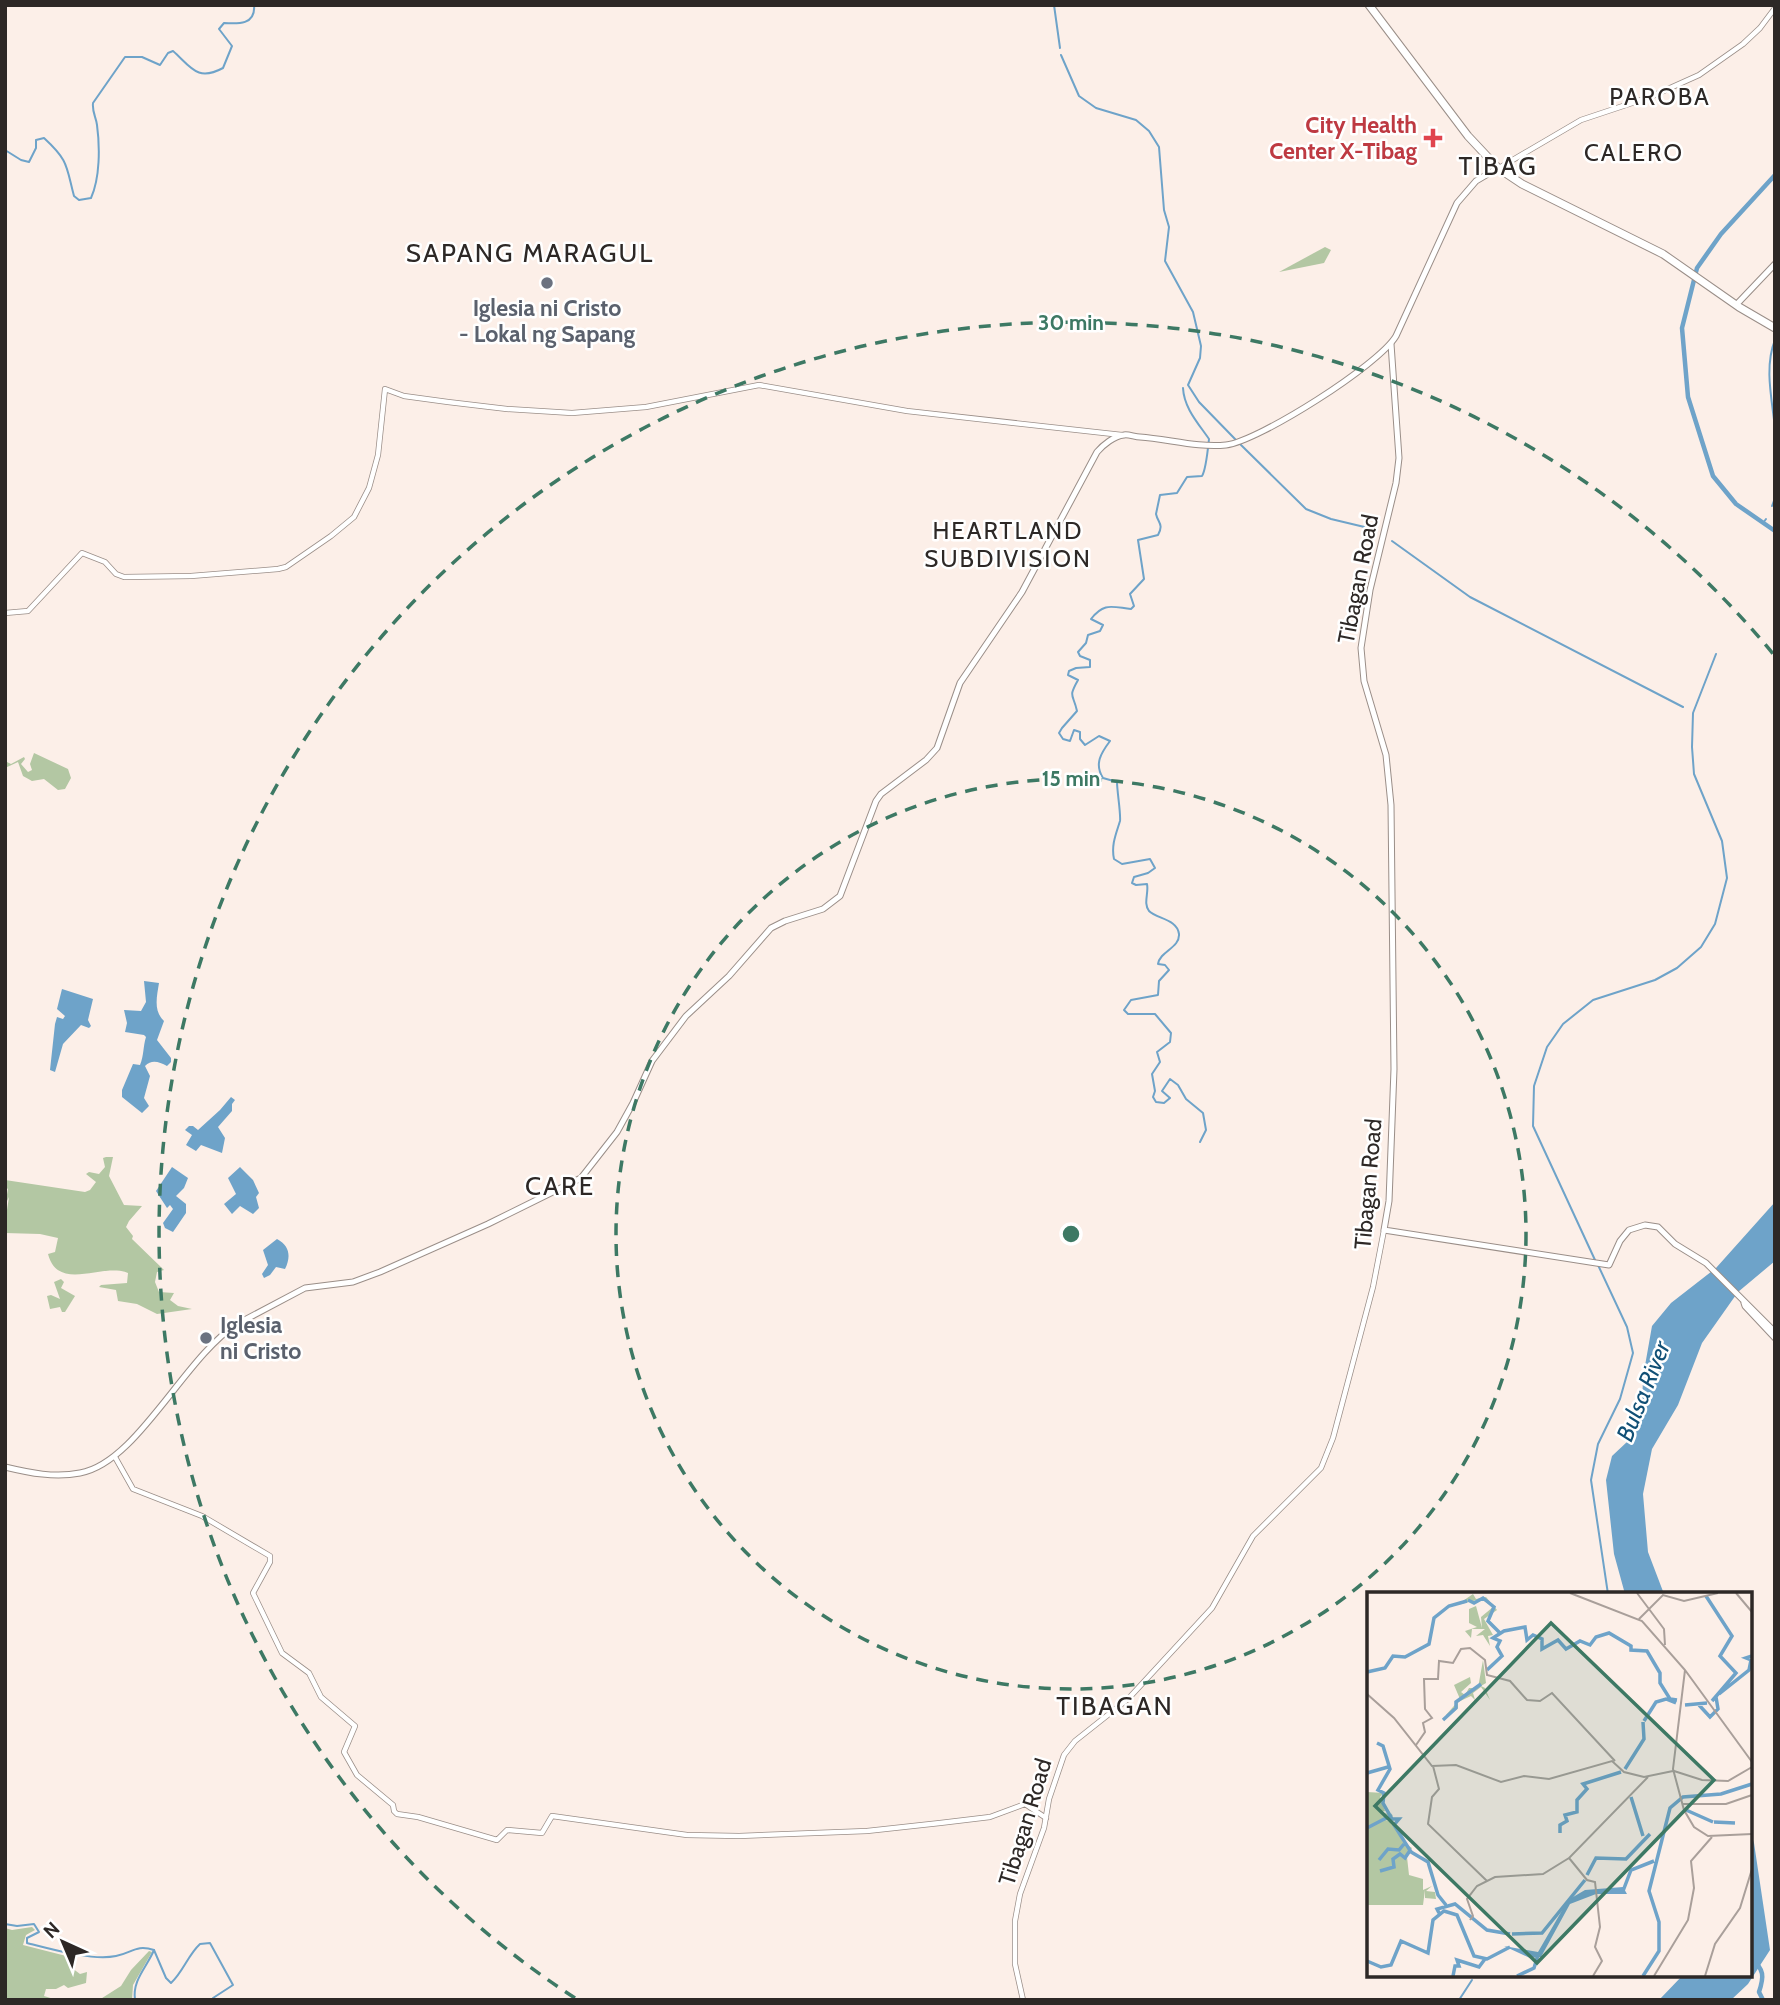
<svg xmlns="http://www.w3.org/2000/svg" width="1780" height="2005" viewBox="0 0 1780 2005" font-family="Cabin,sans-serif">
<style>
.green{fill:#b3c7a3}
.water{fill:#6ea3c9}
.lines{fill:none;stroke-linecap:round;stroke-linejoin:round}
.stream{stroke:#6ea3c9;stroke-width:2}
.river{stroke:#6ea3c9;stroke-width:4.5}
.tertiary-casing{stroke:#9a8e88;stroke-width:6}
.secondary-casing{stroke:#9a8e88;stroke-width:7}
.trunk-casing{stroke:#9a8e88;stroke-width:9}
.tertiary{stroke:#fff;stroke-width:4.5}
.secondary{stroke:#fff;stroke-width:5}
.trunk{stroke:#fff;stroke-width:7}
.ring{fill:none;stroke:#3d7964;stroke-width:3.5;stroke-dasharray:12 9}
.health-dot{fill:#e0444e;stroke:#fff;stroke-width:2.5}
.worship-dot{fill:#6b7280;stroke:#fff;stroke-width:2.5}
.labels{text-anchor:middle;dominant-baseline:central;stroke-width:5;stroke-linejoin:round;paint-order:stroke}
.health-label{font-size:23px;font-weight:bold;fill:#be3a42;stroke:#fff;text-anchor:end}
.worship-label{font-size:23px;font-weight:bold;fill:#5b616d;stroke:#fff}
.street-label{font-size:23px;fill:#2d2826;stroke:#fff}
.neighbourhood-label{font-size:24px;letter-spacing:2px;fill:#2d2826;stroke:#fff}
.water-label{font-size:24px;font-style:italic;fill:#115076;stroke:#fff}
.quarter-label{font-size:26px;letter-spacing:2px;fill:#2d2826;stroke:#fff}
.inset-river{fill:none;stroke:#6ea3c9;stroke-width:3.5}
.inset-road{fill:none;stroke:#a99f9a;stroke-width:2}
.view{fill:#3d7964;fill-opacity:0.15;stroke:#3d7964;stroke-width:3.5}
.inset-edge{fill:none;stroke:#2d2826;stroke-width:3.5}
.centre{fill:#3d7964;stroke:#fff;stroke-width:3.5}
.ring-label{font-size:21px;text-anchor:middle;font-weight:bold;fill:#3d7964;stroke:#fff;stroke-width:5;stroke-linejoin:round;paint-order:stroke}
</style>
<rect width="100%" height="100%" fill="#fcefe8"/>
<g class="green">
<path d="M 1325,247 L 1331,250 L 1324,263 L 1279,272 Z"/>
<path d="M 34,753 L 68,769 L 71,778 L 65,789 L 58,790 L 44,779 L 32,781 L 23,776 L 18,762 L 5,768 L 5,761 L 11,764 L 24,757 L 25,759 L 21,764 L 28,772 L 32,770 L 30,764 Z"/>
<path d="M 106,1157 L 113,1157 L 109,1176 L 124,1205 L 142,1206 L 129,1221 L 126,1227 L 133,1236 L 132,1239 L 164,1270 L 157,1272 L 155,1282 L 159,1292 L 174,1293 L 170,1300 L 178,1306 L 192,1309 L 157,1314 L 137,1304 L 118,1301 L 116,1290 L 99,1287 L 101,1285 L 127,1283 L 128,1273 C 103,1262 58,1293 48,1254 L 55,1252 L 58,1238 L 40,1234 L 5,1233 L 5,1209 L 7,1210 L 9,1197 L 5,1205 L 8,1189 L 5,1187 L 5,1180 L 85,1192 L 90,1190 L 96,1182 L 86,1174 L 89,1172 L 99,1174 L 105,1167 L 103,1158 Z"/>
<path d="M 61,1279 L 64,1282 L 61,1288 L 75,1296 L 65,1312 L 62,1312 L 60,1307 L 50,1309 L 47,1296 L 51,1295 L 60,1299 L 54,1282 Z"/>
<path d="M 32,1927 L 35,1930 L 26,1935 L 23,1945 L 74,1958 L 68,1962 L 72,1968 L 80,1974 L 87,1972 L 86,1983 L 68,1988 L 64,1985 L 56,1989 L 46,1989 L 44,1996 L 57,2000 L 5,2000 L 5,1928 L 12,1930 Z"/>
<path d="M 149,1951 L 152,1952 L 133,1985 L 132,2000 L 99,2000 L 121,1986 L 131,1970 Z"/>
</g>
<g class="water">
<path d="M 144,981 L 159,983 C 157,996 153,1011 164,1021 L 157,1040 L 171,1058 L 171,1062 L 167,1066 C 159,1062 152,1059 145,1066 L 150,1076 L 144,1098 L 149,1106 L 142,1113 L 122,1097 L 122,1090 L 133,1064 L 140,1065 C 144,1056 143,1046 146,1037 L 144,1035 L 125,1032 L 127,1023 L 124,1010 L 141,1011 L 146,1002 Z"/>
<path d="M 62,989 L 93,999 L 88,1020 L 91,1026 L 89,1028 L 81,1025 L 63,1044 L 55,1072 L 50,1070 L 55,1024 L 57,1017 L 63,1019 L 65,1016 L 57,1009 Z"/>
<path d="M 231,1097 L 235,1100 L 232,1104 L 232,1111 L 218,1127 L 225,1138 L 222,1153 L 201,1145 L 196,1151 L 186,1145 L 192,1135 L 185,1130 L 189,1126 L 193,1126 L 198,1130 L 220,1110 Z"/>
<path d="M 172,1167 L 188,1178 L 184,1188 L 176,1196 L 186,1204 L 186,1213 L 173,1232 L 165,1228 L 163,1223 L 173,1209 L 170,1205 L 167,1208 L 156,1191 Z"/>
<path d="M 240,1167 L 253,1180 L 259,1193 L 256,1197 L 259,1208 L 253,1214 L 240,1206 L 232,1214 L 224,1204 L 236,1194 L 228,1178 Z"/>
<path d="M 1775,1202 L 1775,1261 L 1738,1292 L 1702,1343 L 1678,1405 L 1652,1449 L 1643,1494 L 1648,1552 L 1664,1594 L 1625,1594 L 1614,1554 L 1606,1480 L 1612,1456 L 1628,1441 L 1642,1408 L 1643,1377 L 1652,1326 L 1671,1303 L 1716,1268 Z"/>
<path d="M 277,1239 C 290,1246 291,1257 285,1269 L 276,1267 L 270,1275 L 264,1278 L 262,1274 L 268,1265 L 263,1250 Z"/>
<path d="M 1750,1831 L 1754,1843 L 1770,1950 L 1748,1984 L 1731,2000 L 1659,2000 L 1683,1975 L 1750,1975 Z"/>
</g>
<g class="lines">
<g class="stream">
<path d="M 1054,5 L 1060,48"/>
<path d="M 1061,55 L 1079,96 L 1096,108 L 1136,120 L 1149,131 L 1159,147 L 1164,210 L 1169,227 L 1165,261 L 1193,312 L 1201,346 L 1200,358 L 1188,385 L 1199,402 L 1236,440"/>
<path d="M 5,150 L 21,160 L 29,162 L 36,148 L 36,140 L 44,138 C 69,161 66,166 74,196 L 79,200 L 91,198 C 100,178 100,147 97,125 C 96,117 92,112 93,103 L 125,57 L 142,57 L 160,65 L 168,53 L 173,51 C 191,67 197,82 223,68 L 232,46 L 219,29 L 224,23 C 238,24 256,25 254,5"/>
<path d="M 1775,340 C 1764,367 1772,399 1775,428"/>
<path d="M 1183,388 C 1184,408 1198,423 1209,439 C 1208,448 1206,470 1202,476 L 1187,477 L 1177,493 L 1160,495 L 1156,514 C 1158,523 1164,524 1158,535 L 1138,540 L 1144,579 L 1130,594 L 1134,606 L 1131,609 C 1112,607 1104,602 1091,619 L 1103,625 L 1100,631 L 1088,635 L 1086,643 L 1078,652 L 1080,656 L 1090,660 L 1090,667 L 1076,668 L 1069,671 L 1068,675 L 1078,680 C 1068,698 1073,693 1077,711 L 1062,728 L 1059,733 L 1063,739 L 1070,741 L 1074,730 L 1080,732 L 1080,739 L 1085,745 L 1099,736 L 1110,741 C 1101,753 1094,764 1103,778 L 1117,782 C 1117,791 1121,814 1120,821 C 1116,834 1111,845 1114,859 L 1122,864 L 1150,859 L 1155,868 L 1148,873 L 1134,877 L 1132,883 L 1136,885 L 1147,884 C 1149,893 1143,903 1149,911 C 1157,919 1177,919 1179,934 C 1180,948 1160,951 1158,964 L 1165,965 L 1169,970 L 1159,981 L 1158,995 L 1131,1000 L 1124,1010 L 1128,1014 L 1155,1014 L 1171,1033 L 1170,1042 L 1157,1052 L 1160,1062 L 1152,1074 L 1155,1091 L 1153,1097 L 1156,1102 L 1164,1103 L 1170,1098 L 1162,1091 L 1170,1079 L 1178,1085 L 1186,1099 L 1203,1113 L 1206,1130 L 1200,1142"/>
<path d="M 1240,444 L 1306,509 L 1331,519 L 1377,530"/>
<path d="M 1772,506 L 1775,498"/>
<path d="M 1763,523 L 1766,519"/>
<path d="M 1392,541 L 1470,597 L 1683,707"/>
<path d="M 1595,1260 L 1533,1126 L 1534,1086 L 1547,1047 L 1563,1024 L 1593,1000 L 1655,980 L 1677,968 L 1701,947 L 1715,924 L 1727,878 L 1722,841 L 1694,774 L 1692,747 L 1693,713 L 1716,654"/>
<path d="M 1598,1265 L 1627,1327 L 1633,1353 L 1620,1399 L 1598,1444 L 1591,1480 L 1608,1594"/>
<path d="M 5,1924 L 17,1926 L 34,1924 L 39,1932 L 27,1938 L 27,1943 C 51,1949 92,1961 116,1956 C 132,1953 136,1944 154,1950 L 166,1978 L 171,1983 C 183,1972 188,1955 200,1944 L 210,1943 L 233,1985 L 213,1998 L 214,2000"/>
<path d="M 135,2000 C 132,1980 147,1967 154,1950"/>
<path d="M 1459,2000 L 1472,1980"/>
</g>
<g class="river">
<path d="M 1775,175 L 1721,234 L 1697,268 L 1682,328 L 1688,397 L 1713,476 L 1736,504 L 1775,531"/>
<path d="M 1750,1958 C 1765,1969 1764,1977 1759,1992 L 1763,2000"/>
</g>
<defs>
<g id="tertiary">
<path d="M 1499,168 L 1581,120 L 1650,97 L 1699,75 L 1743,44 L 1760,28 L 1775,8"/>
<path d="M 5,613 L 28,611 L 82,553 L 105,562 L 116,574 L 124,577 L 191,576 L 278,569 L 286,567 L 331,536 L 354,517 L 369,488 L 378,455 L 385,389 L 404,396 L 448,402 L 507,409 L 572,413 L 646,407 L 759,385 L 907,411 L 1122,435"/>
<path d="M 115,1457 L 133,1489 L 202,1516 L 270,1556 L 270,1562 L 253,1593 L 282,1653 L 309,1673 L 321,1697 L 355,1726 L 344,1752 L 357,1775 L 393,1805 L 394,1811 L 397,1814 L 418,1817 L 497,1840 L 507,1830 L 542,1833 L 552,1816 L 687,1835 L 739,1836 L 867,1831 L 940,1823 L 990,1817 L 1025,1804 L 1046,1818"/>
<path d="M 1023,2000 L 1015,1964 L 1015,1921 L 1020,1894 L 1044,1828 L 1049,1799 L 1064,1755 L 1075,1741 L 1128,1699 L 1212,1608 L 1253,1536 L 1321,1468 L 1333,1438 L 1373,1287 L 1384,1230"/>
</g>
<g id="secondary">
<path d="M 1736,305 L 1775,264"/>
<path d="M 1391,344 L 1399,458 L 1396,483 L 1370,590 L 1361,648 L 1364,681 L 1386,755 L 1391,805 L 1394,1069 L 1389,1201 L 1384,1230 L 1609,1265 L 1620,1241 L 1629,1230 L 1645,1225 L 1658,1227 L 1675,1244 L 1706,1263 L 1775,1332"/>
<path d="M 1744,1303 L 1745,1306 L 1775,1338"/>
<path d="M 5,1467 C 30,1473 55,1478 80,1473 C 137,1463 184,1358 237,1324 L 305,1288 L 353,1282 L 380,1272 L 488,1224 L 581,1178 L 617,1132 L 633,1103 L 652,1061 L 686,1016 L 729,976 L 771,928 L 785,921 L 823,909 L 840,896 L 876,801 L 881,794 L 926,760 L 937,748 L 960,683 L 1022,592 L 1097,452 C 1103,445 1114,436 1124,435 C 1128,434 1135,437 1140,437 C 1168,439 1198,448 1226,445 C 1259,441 1379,365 1396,336 L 1457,203 L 1476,181 L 1498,168"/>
</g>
<path id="trunk" d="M 1369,5 L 1468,136 L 1498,168 L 1522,184 L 1663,254 L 1739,307 L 1775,328"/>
</defs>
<use href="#tertiary" class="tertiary-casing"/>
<use href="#secondary" class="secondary-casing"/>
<use href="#trunk" class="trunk-casing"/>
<use href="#tertiary" class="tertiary"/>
<use href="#secondary" class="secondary"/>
<use href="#trunk" class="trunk"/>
</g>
<g class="ring">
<circle cx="1071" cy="1234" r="455"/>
<path d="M575 1998A911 911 0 1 1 1774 655"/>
</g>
<path class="health-dot" d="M1429.5 127.5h7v7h7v7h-7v7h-7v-7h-7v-7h7z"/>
<g class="worship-dot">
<circle cx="547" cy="283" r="7"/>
<circle cx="206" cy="1338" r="7"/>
</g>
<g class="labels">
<g class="health-label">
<text x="1417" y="125">City Health<tspan x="1417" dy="26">Center X-Tibag</tspan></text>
</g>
<g class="worship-label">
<text x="547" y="308">Iglesia ni Cristo<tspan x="547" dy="26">- Lokal ng Sapang</tspan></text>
<text x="220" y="1325" text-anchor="start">Iglesia<tspan x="220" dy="26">ni Cristo</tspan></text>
</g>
<g class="street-label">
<text transform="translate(1358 579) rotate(-79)">Tibagan Road</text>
<text transform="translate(1368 1184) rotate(-85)">Tibagan Road</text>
<text transform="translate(1025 1822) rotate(-73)">Tibagan Road</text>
</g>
<g class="neighbourhood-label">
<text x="1660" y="96">PAROBA</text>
<text x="1634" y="152">CALERO</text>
<text x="1008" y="530">HEARTLAND<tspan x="1008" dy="28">SUBDIVISION</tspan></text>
</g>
<g class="water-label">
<text transform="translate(1643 1391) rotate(-68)">Bulsa River</text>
</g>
<g class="quarter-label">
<text x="1498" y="166">TIBAG</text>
<text x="530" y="253">SAPANG MARAGUL</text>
<text x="560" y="1186">CARE</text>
<text x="1115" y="1706">TIBAGAN</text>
</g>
</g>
<g transform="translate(1367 1592)">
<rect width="385" height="385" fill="#fcefe8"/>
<path d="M 106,2 L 109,7 L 119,5 L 130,18 L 117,27 L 126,43 L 121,44 L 123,54 L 116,43 L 109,44 L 118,37 L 105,37 L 104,46 L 98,39 L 110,35 L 102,31 L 102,17 L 109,14 L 115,36 L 114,25 L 126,15 L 114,7 L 90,13 ZM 116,68 L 119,91 L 114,94 L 118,96 L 123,108 L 114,95 L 106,101 L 108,108 L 104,104 L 91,110 L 91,116 L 84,122 L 79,123 L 93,107 L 87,93 L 103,85 L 104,91 L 94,100 L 98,103 L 102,96 L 111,96 ZM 0,200 L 17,201 L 13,205 L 18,219 L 13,220 L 26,223 L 19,228 L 27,232 L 36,250 L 45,256 L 40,265 L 42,283 L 56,287 L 56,298 L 65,294 L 59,299 L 68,300 L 69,307 L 58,306 L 58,298 L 56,313 L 0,313 Z" fill="#b3c7a3"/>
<path d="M 256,295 L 260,302 L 229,302 L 203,312 L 174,365 L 163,366 L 137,354 L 171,360 L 201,308 L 218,298 Z" fill="#6ea3c9"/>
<path class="inset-river" d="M 339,4 L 365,44 L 353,64 L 369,81 L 345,109M 101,8 L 107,11 L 116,6 L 127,15 L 121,29 L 133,41M 120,78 L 135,64 L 130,55 L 133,49 L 126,46 L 137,39 L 158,35 L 160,48 L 166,43 L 175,47 L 175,57 L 191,48 L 199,57 L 213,49 L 223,53 L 229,45 L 242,41 L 264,54 L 264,58 L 280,59 L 293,81 L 293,91 L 303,107 L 310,108M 0,80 L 18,76 L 26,64 L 38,65 L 62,52 L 67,26 L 82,14 L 100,9M 352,102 L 382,78 L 384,68 L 379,66 L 385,64M 318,113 L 340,111M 332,113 L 343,125 L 351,117 L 349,105M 76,128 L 89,116 L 89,110 L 114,92M 277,129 L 289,110 L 299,107 L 309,111M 10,151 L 16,154 L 23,177 L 11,198 L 17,201 L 16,211 L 25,227 L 32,227 L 27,233 L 44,260 L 61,270 L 71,303 L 79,313M 258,177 L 277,147 L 276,130M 0,181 L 21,175M 264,205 L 276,244M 319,218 L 346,230M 347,230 L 368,231M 0,236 L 25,223M 193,241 L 193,233 L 200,229 L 198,223 L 210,220 L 210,208 L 220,197 L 216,192 L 254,180M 12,268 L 21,257 L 32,258 L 37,252M 13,279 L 27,275 L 26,267 L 33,262 L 38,266 L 44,257M 220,283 L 229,266 L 259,267 L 283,242M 256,299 L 264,278 L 287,269M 72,321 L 70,317 L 88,312 L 120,338 L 143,342M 145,342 L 175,341 L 218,288M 0,369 L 14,375 L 24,373 L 34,349 L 61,361 L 66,328 L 77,319 L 90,323 L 107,364 L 120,367 L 143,355M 86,384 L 88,374 L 92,374 L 90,368 L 112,375 L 118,367M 150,384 L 167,376 L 171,363M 276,384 L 292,359 L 292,330 L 282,299 L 303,216 L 316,205 L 354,202 L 385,192"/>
<path class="inset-road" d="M 203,1 L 275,29 L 318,78 L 306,177 L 317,218 L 327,235 L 341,244 L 385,242M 270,1 L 297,37 L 298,53M 369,1 L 385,20M 272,27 L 296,3 L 317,9 L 351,1M 318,78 L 385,170M 0,102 L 27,126 L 65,174 L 89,173 L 134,190 L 157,184 L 182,187 L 245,169 L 257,180 L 277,185 L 306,179M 49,153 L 58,140 L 56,131 L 65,126 L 58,117 L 57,87 L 71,87 L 72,69 L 86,71 L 94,57 L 103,56 L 118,68 L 120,83 L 143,89 L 160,108 L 173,109 L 185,101 L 248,169M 66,174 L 72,197 L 65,205 L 61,232 L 120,289M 307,179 L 335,188 L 361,189 L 385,175M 316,212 L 359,212 L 385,203M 103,328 L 106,324 L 100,307 L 110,294 L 128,285 L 176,282 L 202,266M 226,384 L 235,369 L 228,355 L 233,335 L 228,290 L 220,288 L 202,266 L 281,185M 287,384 L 321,328 L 327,296 L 324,269 L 345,245M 338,384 L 348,352 L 373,316 L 385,277"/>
<path class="view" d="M 184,31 L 347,188 L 170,371 L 8,214 Z"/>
<rect width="385" height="385" class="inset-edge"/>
</g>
<circle cx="1071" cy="1234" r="10" class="centre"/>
<g class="ring-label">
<text x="1071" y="330">30 min</text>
<text x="1071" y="786">15 min</text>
</g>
<rect width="1780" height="2005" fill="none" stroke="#2d2826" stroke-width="14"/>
<g transform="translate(63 1942) rotate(316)" stroke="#ffffff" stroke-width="5" paint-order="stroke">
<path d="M0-5L12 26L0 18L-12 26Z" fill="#2d2826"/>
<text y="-10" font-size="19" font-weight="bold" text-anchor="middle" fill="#2d2826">N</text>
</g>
</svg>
